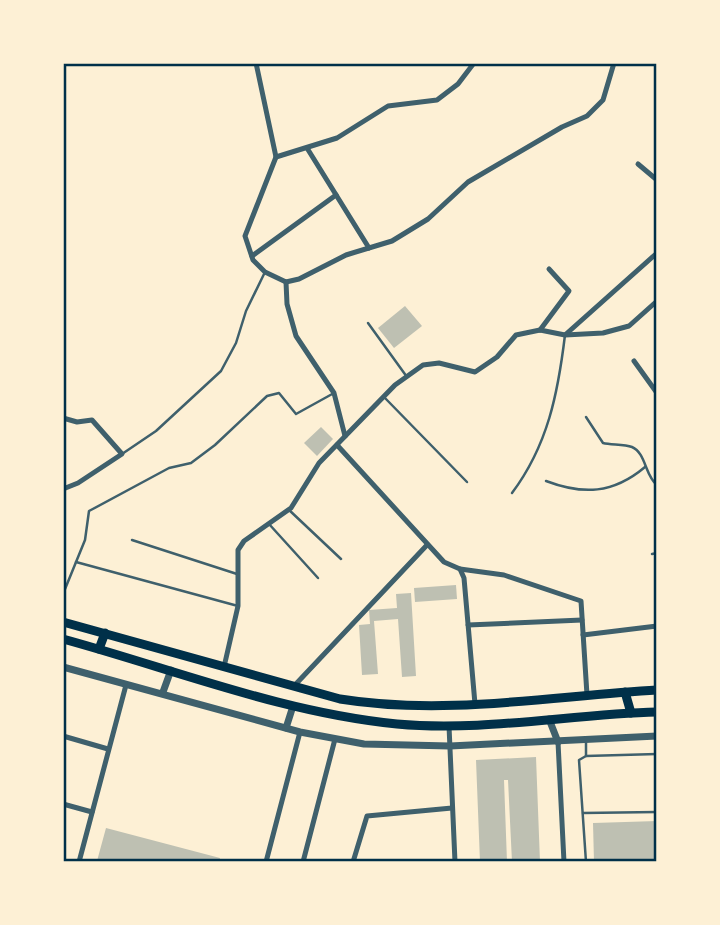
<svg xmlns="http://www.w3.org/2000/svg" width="720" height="925" viewBox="0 0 720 925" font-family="'Fira Sans Condensed',sans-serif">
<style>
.building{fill:#bec0b2}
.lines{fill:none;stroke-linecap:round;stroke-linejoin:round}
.service{stroke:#3f606c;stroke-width:2.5}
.minor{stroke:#3f606c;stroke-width:5}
.tertiary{stroke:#3f606c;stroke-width:7}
.primary{stroke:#003049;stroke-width:9}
.trunk{stroke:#003049;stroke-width:9}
.neatline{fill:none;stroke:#003049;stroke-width:2.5}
</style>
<rect width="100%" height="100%" fill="#fdf0d5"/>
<g class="building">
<path d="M 405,306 L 422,326 L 394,348 L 378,328 Z"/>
<path d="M 321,427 L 333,439 L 317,456 L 304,443 Z"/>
<path d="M 456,585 L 457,599 L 415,602 L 414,588 Z"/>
<path d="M 411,593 L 416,676 L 402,677 L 398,619 L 374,621 L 378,674 L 362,675 L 359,625 L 370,624 L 369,610 L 397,608 L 396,594 Z"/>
<path d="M 536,757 L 540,862 L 512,862 L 508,780 L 504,780 L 507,862 L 480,862 L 476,760 Z"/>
<path d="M 657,821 L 657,862 L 594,862 L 593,823 Z"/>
<path d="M 106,828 L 220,858 L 219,862 L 97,861 Z"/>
</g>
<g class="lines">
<g class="service">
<path d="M 368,323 L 407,377"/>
<path d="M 384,397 L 467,482"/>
<path d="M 586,417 L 603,443 C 611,445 624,444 632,447 C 646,453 645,476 657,485"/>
<path d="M 122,454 L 156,431 L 221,371 L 236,343 L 246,311 L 265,272"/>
<path d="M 546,481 C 583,495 613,494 645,467"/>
<path d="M 512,493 C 548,445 558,393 565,335"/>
<path d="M 288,509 L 341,559"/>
<path d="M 269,524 L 318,578"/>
<path d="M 132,540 L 237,574"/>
<path d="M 652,554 L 657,553"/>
<path d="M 76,562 L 238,606"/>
<path d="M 63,594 L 85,540 L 89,511 L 169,468 L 191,463 L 215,445 L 267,396 L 279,393 L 296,414 L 334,393"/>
<path d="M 586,740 L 586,756"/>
<path d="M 583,813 L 657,812"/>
<path d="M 586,862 L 579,760 L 586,756 L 657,754"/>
</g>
<g class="minor">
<path d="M 256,63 L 276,157 L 245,236 L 253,260 L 265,272 L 286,282 L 299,279 L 346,255 L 392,241 L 428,219 L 468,182 L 562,127 L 587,116 L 603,100 L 614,63"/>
<path d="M 307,148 L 369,248"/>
<path d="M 276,157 L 337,138 L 388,106 L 437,100 L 458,84 L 474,63"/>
<path d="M 638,164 L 657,180"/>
<path d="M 252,256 L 336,195"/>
<path d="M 286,282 L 287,304 L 296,336 L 334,393 L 345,436"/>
<path d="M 540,330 L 569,291 L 549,269"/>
<path d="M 565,335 L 657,253"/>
<path d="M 634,361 L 657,393"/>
<path d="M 63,418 L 77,422 L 92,420 L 122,454 L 78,483 L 63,489"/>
<path d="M 337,445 L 444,562 L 460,569 L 464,578 L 475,704"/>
<path d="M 460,569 L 504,575 L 581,601 L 587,695"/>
<path d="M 468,625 L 582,620"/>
<path d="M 583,635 L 657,626"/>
<path d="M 224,667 L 238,606 L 238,550 L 244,541 L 291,508 L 319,463 L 395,385 L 423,365 L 439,363 L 475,372 L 497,357 L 516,335 L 540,330 L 565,335 L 603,333 L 629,326 L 657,301"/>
<path d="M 294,686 L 427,545"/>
<path d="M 449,726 L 455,862"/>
<path d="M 63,736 L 108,749"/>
<path d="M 558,742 L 564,862"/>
<path d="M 63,804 L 92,812"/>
<path d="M 79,862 L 126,685"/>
<path d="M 266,862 L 300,732"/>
<path d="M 303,862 L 335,739"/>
<path d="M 353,862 L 367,816 L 452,808"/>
</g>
<g class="tertiary">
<path d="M 63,667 L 300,732 L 364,744 L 450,746 L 657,736"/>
<path d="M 163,692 L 171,670"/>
<path d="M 549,719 L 558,742"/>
<path d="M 286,728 L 293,706"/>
</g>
<g class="primary">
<path d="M 63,622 L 340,699 C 445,716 552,696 657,690"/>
<path d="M 63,639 C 173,669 283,713 397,724 C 483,732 571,714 657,712"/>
</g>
<g class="trunk">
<path d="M 99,649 L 105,633"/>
<path d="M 625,692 L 631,713"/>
</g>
</g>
<rect width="720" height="925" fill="none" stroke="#fdf0d5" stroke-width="130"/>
<rect x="65" y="65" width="590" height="795" class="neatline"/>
</svg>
